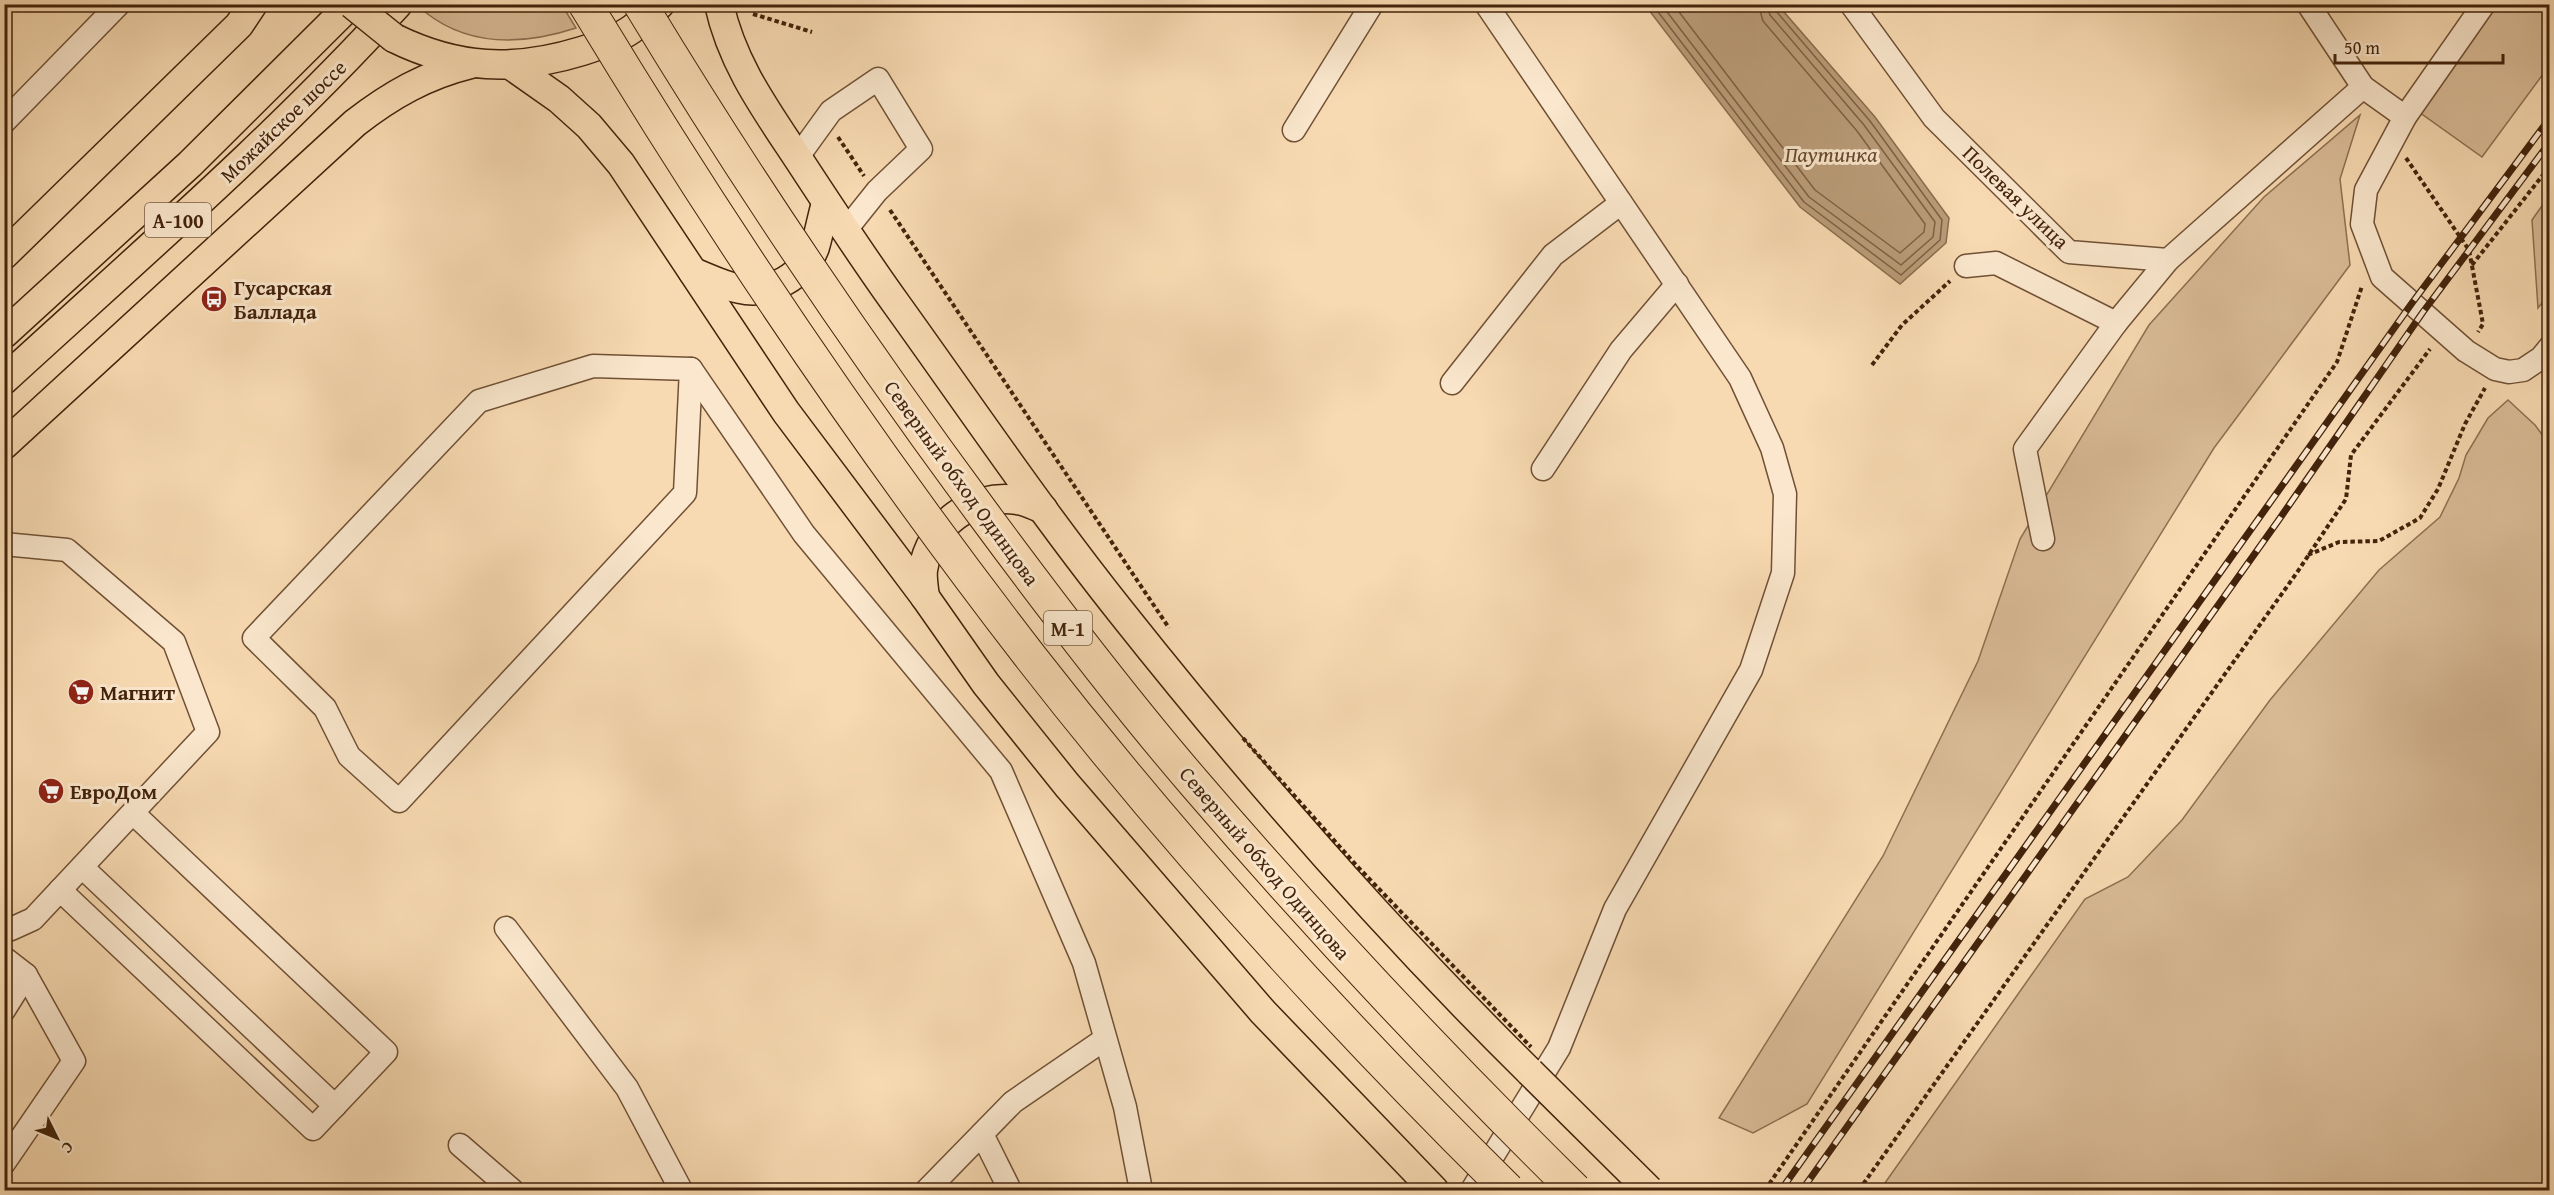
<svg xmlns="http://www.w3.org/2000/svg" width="2554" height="1195" viewBox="0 0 2554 1195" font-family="'Gentium Book Plus',serif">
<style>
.green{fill:#d9bb96;stroke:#8e6f50;stroke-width:1.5}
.water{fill:#ba9c79;stroke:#8a6c4d;stroke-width:1.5}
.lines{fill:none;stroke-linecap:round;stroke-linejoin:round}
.shore{stroke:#7e6042;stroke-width:1.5}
.minor-casing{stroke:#705135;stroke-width:25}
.major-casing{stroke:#43230b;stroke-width:31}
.path{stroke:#43230b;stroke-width:4;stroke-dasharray:4.5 3;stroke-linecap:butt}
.minor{stroke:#fae7cd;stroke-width:22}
.major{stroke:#f8dab2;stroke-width:28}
.rail-casing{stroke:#43230b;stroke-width:7}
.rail{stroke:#fae7cd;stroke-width:4.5;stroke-dasharray:14;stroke-linecap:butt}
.major-bridge-casing{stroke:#43230b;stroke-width:31;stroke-linecap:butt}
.highway-bridge-casing{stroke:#43230b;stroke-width:35;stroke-linecap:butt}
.path-bridge{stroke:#43230b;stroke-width:4;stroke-dasharray:4.5 3;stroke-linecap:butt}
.major-bridge{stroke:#f8dab2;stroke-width:28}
.highway-bridge{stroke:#f8dab2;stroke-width:33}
.labels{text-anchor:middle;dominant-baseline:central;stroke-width:6;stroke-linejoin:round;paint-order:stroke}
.shield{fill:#fae7cd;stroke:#7a5e45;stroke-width:1.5}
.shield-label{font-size:20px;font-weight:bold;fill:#43230b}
.street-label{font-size:21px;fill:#43230b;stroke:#fae7cd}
.poi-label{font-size:21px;font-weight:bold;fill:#43230b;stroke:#fae7cd;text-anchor:start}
.water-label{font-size:22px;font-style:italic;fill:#67472c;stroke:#fae7cd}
</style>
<rect width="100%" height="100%" fill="#f8dab2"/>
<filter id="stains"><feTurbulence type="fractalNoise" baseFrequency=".00333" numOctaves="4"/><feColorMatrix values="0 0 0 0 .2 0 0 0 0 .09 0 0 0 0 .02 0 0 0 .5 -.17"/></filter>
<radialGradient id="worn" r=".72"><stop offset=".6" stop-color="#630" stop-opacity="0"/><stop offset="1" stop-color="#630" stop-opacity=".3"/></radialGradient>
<g class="green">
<path d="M 432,4 L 562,5 L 576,28 C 524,45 469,47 425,12 Z"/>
<path d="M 2494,5 L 2549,5 L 2549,66 L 2482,157 L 2419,112 Z"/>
<path d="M 2360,115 L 2340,179 L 2350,265 L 2214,448 L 1807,1104 L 1753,1133 L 1719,1118 L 1883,856 L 1978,661 L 2020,539 L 2149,325 L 2264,197 Z"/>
<path d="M 2549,196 L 2549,294 L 2538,308 L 2532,220 Z"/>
<path d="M 2508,400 L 2535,425 L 2549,444 L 2549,1190 L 1880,1190 L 2085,899 L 2128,877 L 2182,820 L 2270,700 L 2379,570 L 2440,517 L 2459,478 L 2466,455 L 2488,418 Z"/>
</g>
<path class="water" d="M 1645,5 L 1778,5 L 1875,117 L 1949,218 L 1946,243 L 1900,284 L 1800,207 Z"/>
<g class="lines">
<g class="shore">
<path d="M 1652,4 L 1804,202 L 1901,275 L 1940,240 L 1942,220 L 1870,121 L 1776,11 L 1774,4"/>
<path d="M 1661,4 L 1809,197 L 1901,265 L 1933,237 L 1935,222 L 1864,125 L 1770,15 L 1767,4"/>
<path d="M 1673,4 L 1815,190 L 1900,253 L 1924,232 L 1925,224 L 1857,131 L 1763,21 L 1758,4"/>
</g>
<defs>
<g id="minor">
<path d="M 1851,4 L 1934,118 L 2069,252 L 2168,260 L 2363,87"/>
<path d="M 2308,4 L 2363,87 L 2405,117"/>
<path d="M 2484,4 L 2405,117 L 2366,190 L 2362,224 L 2382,277 L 2466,351 L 2495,369 L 2509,372 L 2523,370 L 2541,358 L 2550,347"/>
<path d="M 4,122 L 119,4"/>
<path d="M 1294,130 L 1372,4"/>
<path d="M 797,158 L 831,111 L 878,79 L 921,149 L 877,191 L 845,231"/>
<path d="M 1966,266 L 1996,263 L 2116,323"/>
<path d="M 593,366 L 691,369 L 685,493 L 399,801 L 349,756 L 325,708 L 254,638 L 479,401 Z"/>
<path d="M 691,369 L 804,534 L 1001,771 L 1084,963 L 1125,1107 L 1141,1190"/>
<path d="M 1452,383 L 1553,255 L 1621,203"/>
<path d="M 1543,469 L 1621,350 L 1677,284"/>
<path d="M 2043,539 L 2025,449 L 2116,323 L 2168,260"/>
<path d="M 4,544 L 67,550 L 174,642 L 208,732 L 33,919 L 11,929 L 4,926"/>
<path d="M 82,867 L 335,1106"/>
<path d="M 60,890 L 313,1129 L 386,1052 L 133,813"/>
<path d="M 506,928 L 627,1088 L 681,1190"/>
<path d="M 4,958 L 26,975 L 74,1061 L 4,1163"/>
<path d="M 4,1010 L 26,975"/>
<path d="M 982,1134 L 1010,1190"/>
<path d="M 460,1145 L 512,1190"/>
<path d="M 927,1190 L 1013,1102 L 1105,1039"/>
<path d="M 1472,1190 L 1559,1048 L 1615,909 L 1751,670 L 1783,573 L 1785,494 L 1772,448 L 1740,378 L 1486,4"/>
</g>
<g id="major">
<path d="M 719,4 C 732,64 766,110 799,160 C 831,209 863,258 897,305 C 971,408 1042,513 1121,612 C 1248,772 1384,928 1530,1072"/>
<path d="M 394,38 C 457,69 514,72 582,51 C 598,46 618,39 632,29 C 642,22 651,13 660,4"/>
<path d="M 512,66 L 559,99 L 589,126 L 621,164 L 786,412 L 925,597 L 986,684 L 1067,785 L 1263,1012 L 1434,1190"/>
<path d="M 4,255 L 239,25 L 253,4"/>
<path d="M 693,272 C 708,278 724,286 740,289 C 769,296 805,275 815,247 C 819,233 822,217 826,203"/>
<path d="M 4,334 L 190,164 L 351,4"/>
<path d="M 4,380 C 138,257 276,138 398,4"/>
<path d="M 4,445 L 355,123 C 391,95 426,75 471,64"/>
<path d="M 925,597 C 924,589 922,578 923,570 C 930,525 972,493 1017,500 C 1026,501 1035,506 1043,509"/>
</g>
</defs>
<use href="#minor" class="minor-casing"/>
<use href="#major" class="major-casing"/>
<g class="path">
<path d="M 753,14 L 812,32"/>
<path d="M 838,137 L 864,176"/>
<path d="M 2406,158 L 2469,250 L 2483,324 L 2478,332"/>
<path d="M 890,210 L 1169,628"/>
<path d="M 2472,265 L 2550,166"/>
<path d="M 1872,365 L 1902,325 L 1950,281"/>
<path d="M 2308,555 L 2339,542 L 2379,541 L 2420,518 L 2438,489 L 2465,424 L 2485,388"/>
<path d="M 1765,1190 L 2337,362 L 2362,286"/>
<path d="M 1859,1190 L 2298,571 L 2346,499 L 2351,455 L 2430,349"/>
</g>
<use href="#minor" class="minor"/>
<use href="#major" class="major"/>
<defs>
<g id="rail">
<path d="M 1781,1190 L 2412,303 L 2550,118"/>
<path d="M 1802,1190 L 2278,521 L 2423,312 L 2550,142"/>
</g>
</defs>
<use href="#rail" class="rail-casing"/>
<use href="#rail" class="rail"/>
<defs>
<g id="major-bridge">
<path d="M 352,4 L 394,38"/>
<path d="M 1530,1072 L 1649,1190"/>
</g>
<g id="highway-bridge">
<path d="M 585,4 C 721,229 868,447 1029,655 C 1176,844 1338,1022 1508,1190"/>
<path d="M 640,4 C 747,181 862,350 984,515 C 1052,607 1121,698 1196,785 C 1317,926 1443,1060 1575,1190"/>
</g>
</defs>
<use href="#major-bridge" class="major-bridge-casing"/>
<use href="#highway-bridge" class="highway-bridge-casing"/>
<path class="path-bridge" d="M 1243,738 L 1356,865 L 1531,1047"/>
<use href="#major-bridge" class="major-bridge"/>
<use href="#highway-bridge" class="highway-bridge"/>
</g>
<defs>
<symbol id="bus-disc" viewBox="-11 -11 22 22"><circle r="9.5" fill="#8f2418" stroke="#fae7cd"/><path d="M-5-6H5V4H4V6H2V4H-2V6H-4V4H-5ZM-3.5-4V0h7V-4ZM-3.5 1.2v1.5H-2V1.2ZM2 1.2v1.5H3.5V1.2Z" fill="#fff"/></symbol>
<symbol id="supermarket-disc" viewBox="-11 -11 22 22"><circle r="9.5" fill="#8f2418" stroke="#fae7cd"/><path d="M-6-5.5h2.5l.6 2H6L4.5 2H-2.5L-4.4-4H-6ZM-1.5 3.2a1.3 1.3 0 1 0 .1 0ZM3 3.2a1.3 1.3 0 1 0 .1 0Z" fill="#fff"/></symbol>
</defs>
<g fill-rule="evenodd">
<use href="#bus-disc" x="199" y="284" width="30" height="30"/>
<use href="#supermarket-disc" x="66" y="677" width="30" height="30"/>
<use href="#supermarket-disc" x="36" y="776" width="30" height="30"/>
</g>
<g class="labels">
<g class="shield">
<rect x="145" y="203" width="66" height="34" rx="4.5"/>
<rect x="1044" y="611" width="48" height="34" rx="4.5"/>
</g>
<g class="shield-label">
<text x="178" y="220">А-100</text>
<text x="1068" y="628">М-1</text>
</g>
<g class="street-label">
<text transform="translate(283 121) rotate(-44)">Можайское шоссе</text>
<text transform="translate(2016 197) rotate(44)">Полевая улица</text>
<text transform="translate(962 483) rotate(54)">Северный обход Одинцова</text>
<text transform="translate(1265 863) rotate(49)">Северный обход Одинцова</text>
</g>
<g class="poi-label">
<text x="234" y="287">Гусарская<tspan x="234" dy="24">Баллада</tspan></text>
<text x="100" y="692">Магнит</text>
<text x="70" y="791">ЕвроДом</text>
</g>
<g class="water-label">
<text x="1831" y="154">Паутинка</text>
</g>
</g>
<rect width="2554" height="1195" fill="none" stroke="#f8dab2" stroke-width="24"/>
<rect x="6" y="6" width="2542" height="1183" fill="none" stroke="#43230b" stroke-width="3"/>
<rect x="12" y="12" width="2530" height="1171" fill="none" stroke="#43230b" stroke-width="1.5"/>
<g transform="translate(57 1138) rotate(133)" stroke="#fae7cd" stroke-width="4.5" paint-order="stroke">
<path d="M0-4.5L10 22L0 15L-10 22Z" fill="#43230b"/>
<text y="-9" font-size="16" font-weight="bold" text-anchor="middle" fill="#43230b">С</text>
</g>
<path d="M2335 54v9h168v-9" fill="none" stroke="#43230b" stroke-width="3"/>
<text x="2344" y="54" font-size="18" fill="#43230b" stroke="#fae7cd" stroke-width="4.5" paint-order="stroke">50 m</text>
<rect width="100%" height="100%" filter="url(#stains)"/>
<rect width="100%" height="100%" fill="url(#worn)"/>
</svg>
